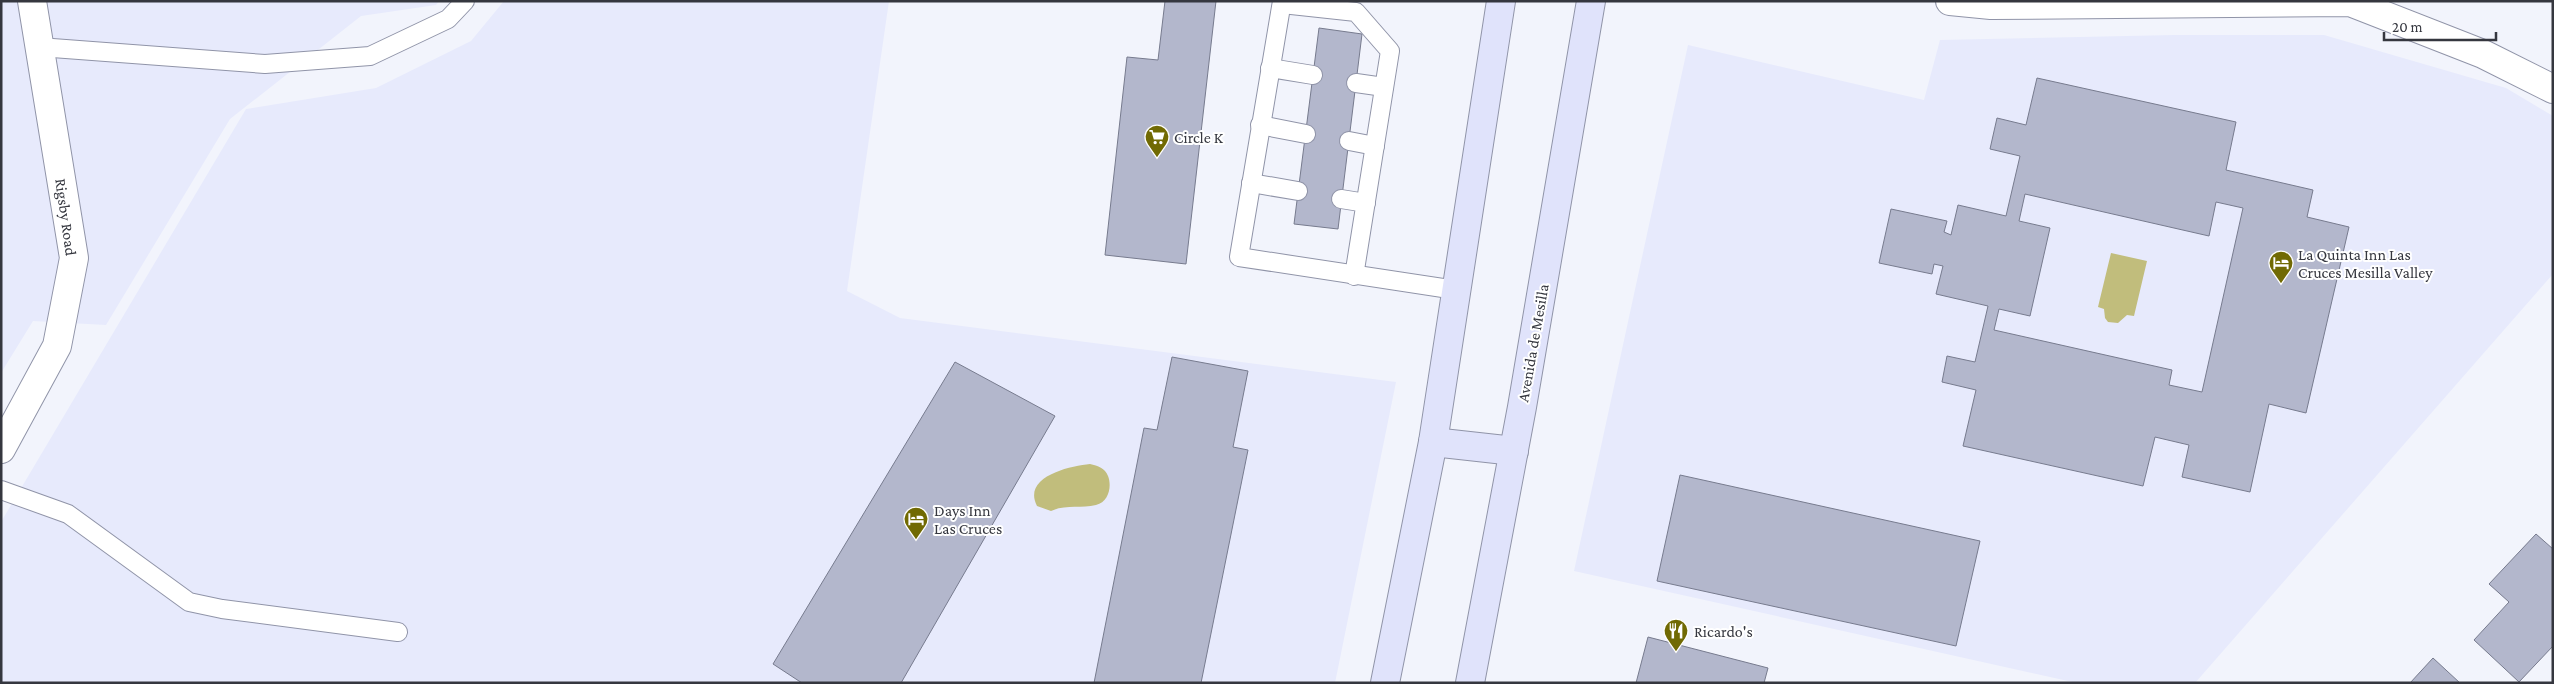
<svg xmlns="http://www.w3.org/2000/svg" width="2554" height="684" viewBox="0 0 2554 684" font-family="'Crimson Pro',serif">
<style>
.built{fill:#e7eafc}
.water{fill:#c1bd7c}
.building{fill:#b3b7cc;stroke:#777b8e;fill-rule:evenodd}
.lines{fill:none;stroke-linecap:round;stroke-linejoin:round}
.service-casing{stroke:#9094a8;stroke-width:20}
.minor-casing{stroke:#9094a8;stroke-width:30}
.secondary-casing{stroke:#9094a8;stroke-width:30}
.service{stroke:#fff;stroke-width:18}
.minor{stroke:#fff;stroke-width:28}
.secondary{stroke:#e0e3fb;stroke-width:28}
.labels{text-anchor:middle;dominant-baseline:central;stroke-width:4;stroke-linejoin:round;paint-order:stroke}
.poi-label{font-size:16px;fill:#35373f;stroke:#fff;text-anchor:start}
.street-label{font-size:16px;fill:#35373f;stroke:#fff}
</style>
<rect width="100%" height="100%" fill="#f2f4fc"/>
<g class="built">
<path d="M 1,1 L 439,1 L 436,5 L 361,16 L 230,119 L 106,325 L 33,321 L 1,373 Z"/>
<path d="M 504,1 L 889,1 L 847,291 L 900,318 L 1396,382 L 1335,683 L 1,683 L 1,522 L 246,109 L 376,88 L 471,41 Z"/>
<path d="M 2174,35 L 2324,35 L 2506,88 L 2553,116 L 2553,274 L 2195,683 L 2077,683 L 1574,571 L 1688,45 L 1924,100 L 1940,40 Z"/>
</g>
<g class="water">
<path d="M 2111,253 L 2147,261 L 2134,316 L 2127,315 L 2118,323 L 2108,322 L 2105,318 L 2104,309 L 2098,307 Z"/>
<path d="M 1090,464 C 1098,466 1105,468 1108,476 C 1112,486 1109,502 1096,505 C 1081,509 1066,504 1051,511 L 1037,506 C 1022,477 1069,466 1090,464 Z"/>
</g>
<g class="building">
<path d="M 1165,1 L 1216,1 L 1186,264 L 1105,255 L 1127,57 L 1158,60 Z"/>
<path d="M 1319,28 L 1362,34 L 1338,229 L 1294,224 Z"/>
<path d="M 2037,78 L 2236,122 L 2226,170 L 2313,190 L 2307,217 L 2349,227 L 2306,413 L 2269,404 L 2250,492 L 2182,477 L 2189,445 L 2155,437 L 2143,486 L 1963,446 L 1976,390 L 1942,382 L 1947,356 L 1975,362 L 1988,306 L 1936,294 L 1943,266 L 1934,264 L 1932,274 L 1879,263 L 1891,209 L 1947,221 L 1944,232 L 1951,235 L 1958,205 L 2006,216 L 2020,156 L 1990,149 L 1997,118 L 2026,125 ZM 2025,194 L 2209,236 L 2216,202 L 2243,208 L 2202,392 L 2169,385 L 2172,370 L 1994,330 L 1999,309 L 2030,316 L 2050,228 L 2019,221 Z"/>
<path d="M 1172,357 L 1248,371 L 1233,447 L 1248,450 L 1201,683 L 1094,683 L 1144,428 L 1157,430 Z"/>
<path d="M 955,362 L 1055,416 L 901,683 L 802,683 L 773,664 Z"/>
<path d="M 1680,475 L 1980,541 L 1956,646 L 1657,581 Z"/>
<path d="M 2536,534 L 2553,549 L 2553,646 L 2519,682 L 2474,640 L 2509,602 L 2489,584 Z"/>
<path d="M 1648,637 L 1768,668 L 1764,683 L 1636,683 Z"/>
<path d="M 2433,658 L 2460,683 L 2410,683 Z"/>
</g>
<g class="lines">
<defs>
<g id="service">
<path d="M 1282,1 L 1239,257 L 1456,290"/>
<path d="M 1282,4 L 1356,12 L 1390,51 L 1354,276"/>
<path d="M 39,47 L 265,64 L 370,56 L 448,19 L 465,1"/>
<path d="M 1270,68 L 1313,75"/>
<path d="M 1356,83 L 1384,87"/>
<path d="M 1260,125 L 1306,134"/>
<path d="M 1349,141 L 1375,146"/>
<path d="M 1251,183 L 1298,191"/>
<path d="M 1341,199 L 1366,203"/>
<path d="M 1,490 L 68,514 L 189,602 L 222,609 L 398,632"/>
</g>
<g id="minor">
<path d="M 1950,1 L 1991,5 L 2350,2 L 2483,54 L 2553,89"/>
<path d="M 1,449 L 57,346 L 74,258 L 32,1"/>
</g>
<g id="secondary">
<path d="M 1433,442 L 1514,451"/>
<path d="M 1385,683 L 1433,442 L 1501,1"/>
<path d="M 1470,683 L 1522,407 L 1591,1"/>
</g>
</defs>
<use href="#service" class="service-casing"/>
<use href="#minor" class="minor-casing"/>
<use href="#secondary" class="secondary-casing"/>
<use href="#service" class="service"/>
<use href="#minor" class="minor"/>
<use href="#secondary" class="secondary"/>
</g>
<defs>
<symbol id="supermarket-pin" viewBox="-11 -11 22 30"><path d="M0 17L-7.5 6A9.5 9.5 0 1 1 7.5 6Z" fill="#716a03" stroke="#fff"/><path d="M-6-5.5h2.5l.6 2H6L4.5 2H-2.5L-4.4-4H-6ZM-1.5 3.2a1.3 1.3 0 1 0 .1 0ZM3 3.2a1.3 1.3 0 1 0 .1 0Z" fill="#fff"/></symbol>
<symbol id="hotel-pin" viewBox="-11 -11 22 30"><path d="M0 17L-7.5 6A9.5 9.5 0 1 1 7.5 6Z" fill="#716a03" stroke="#fff"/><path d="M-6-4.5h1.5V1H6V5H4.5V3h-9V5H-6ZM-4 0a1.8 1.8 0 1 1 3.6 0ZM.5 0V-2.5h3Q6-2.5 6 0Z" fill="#fff"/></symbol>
<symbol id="restaurant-pin" viewBox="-11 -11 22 30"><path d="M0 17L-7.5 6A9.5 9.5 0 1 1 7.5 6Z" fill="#716a03" stroke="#fff"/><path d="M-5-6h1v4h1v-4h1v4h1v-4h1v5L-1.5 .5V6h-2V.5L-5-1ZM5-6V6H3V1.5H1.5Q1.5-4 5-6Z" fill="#fff"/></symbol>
</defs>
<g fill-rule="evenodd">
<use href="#supermarket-pin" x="1143" y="123" width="28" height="38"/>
<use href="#hotel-pin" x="2267" y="249" width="28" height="38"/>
<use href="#hotel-pin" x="902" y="505" width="28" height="38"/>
<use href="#restaurant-pin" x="1662" y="617" width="28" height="38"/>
</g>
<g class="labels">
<g class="poi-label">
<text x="1174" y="137">Circle K</text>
<text x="2298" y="254">La Quinta Inn Las<tspan x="2298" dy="18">Cruces Mesilla Valley</tspan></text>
<text x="934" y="510">Days Inn<tspan x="934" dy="18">Las Cruces</tspan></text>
<text x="1694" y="631">Ricardo's</text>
</g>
<g class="street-label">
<text transform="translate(66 217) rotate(82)">Rigsby Road</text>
<text transform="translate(1533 343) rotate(-80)">Avenida de Mesilla</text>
</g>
</g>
<rect width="2554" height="684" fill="none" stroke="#35373f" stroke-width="5"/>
<path d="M2384 32v8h112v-8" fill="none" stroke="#35373f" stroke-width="2.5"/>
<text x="2392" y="32" font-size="15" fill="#35373f" stroke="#ffffff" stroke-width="4" paint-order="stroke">20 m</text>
</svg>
